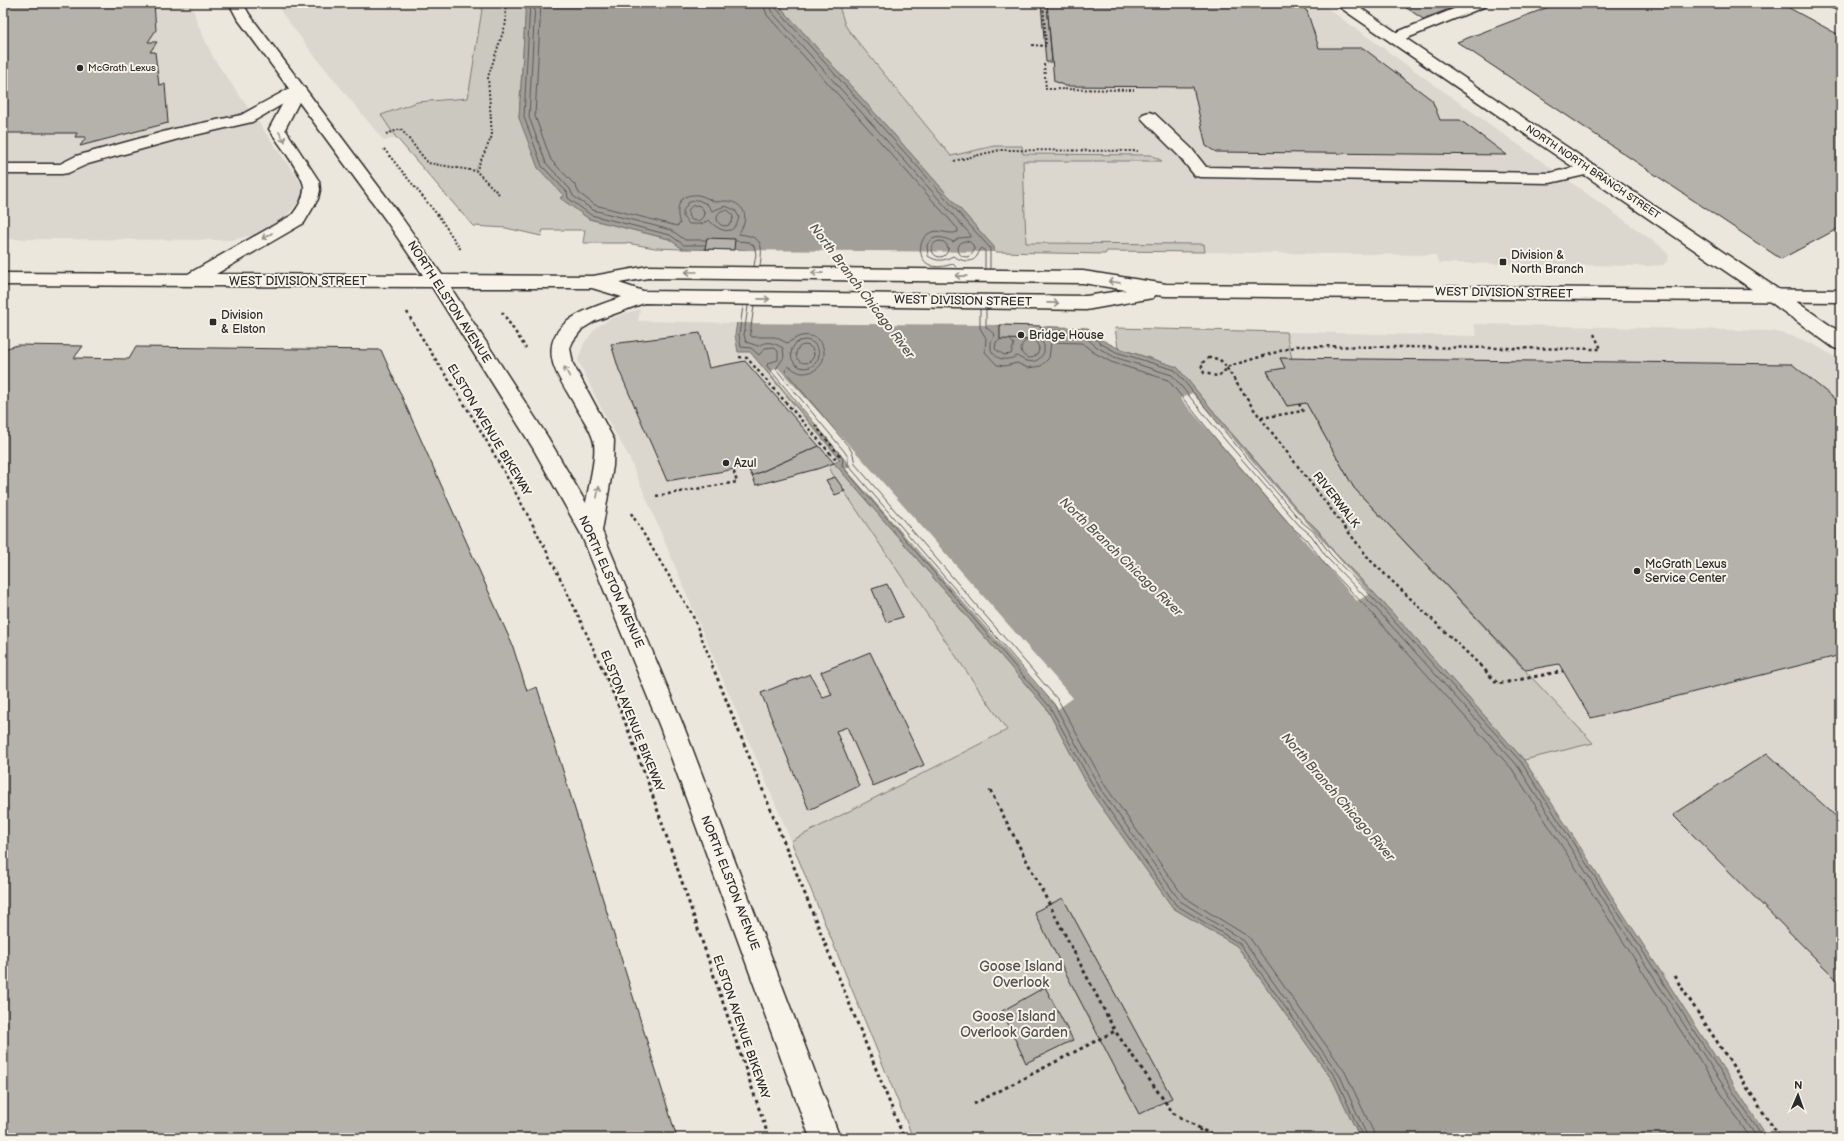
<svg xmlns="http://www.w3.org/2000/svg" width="1844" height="1141" viewBox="0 0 1844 1141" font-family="'Balsamiq Sans',sans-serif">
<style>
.built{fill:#dbd7ce}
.green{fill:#cbc8bf;stroke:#7b7a75}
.water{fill:#a29f98;stroke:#72716c}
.pier{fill:#ebe7dd}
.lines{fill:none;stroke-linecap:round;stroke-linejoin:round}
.shore{stroke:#5b5957;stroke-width:1}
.building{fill:#b5b2ab;stroke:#2b2b2b}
.service-casing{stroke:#2b2b2b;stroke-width:3}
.minor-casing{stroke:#2b2b2b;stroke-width:3}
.secondary-casing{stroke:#2b2b2b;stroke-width:3}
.path-far2{stroke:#2b2b2b;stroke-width:2;stroke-dasharray:2 2;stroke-linecap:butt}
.path-far1{stroke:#2b2b2b;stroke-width:2.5;stroke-dasharray:3 3;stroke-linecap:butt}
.path{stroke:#2b2b2b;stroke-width:3;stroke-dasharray:3.5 3.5;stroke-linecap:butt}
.service{fill:#f7f3e8;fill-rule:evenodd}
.minor{fill:#f7f3e8;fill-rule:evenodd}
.secondary{fill:#f7f3e8;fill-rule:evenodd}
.oneway{stroke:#918f8a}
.poi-dot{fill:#2b2b2b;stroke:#f7f3e8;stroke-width:1.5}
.labels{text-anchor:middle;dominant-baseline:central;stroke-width:4;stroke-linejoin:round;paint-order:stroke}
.far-poi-label{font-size:10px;fill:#2b2b2b;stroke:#f7f3e8;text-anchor:start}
.far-street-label{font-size:10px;fill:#2b2b2b;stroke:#f7f3e8}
.poi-label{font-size:12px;fill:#2b2b2b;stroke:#f7f3e8;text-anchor:start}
.street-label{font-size:12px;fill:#2b2b2b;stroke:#f7f3e8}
.water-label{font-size:13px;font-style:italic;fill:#555451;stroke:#f7f3e8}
.near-park-label{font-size:14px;fill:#535250;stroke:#f7f3e8}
</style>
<rect width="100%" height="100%" fill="#ebe7dd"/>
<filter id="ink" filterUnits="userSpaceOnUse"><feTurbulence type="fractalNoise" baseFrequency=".025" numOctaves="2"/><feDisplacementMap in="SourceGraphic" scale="8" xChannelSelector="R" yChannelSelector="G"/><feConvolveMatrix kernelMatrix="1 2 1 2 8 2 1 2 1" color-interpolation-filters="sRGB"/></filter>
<g filter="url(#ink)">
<g class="built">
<path d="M 3,3 L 191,3 L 198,25 L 214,59 L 301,183 L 303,196 L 284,219 L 258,234 L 232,240 L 3,239 Z"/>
<path d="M 277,3 L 526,3 L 519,118 L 586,230 L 543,230 L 541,236 L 506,228 L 473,226 L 396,138 L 384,141 L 314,55 L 282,13 Z"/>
<path d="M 777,3 L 1320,3 L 1663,248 L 1669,256 L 1667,261 L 1663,265 L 1648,266 L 1439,263 L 1435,255 L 1107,251 L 1107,254 L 994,252 L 994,247 Z"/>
<path d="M 640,309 L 638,321 L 737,323 L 735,335 L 738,352 L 750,352 L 837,456 L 840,460 L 834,463 L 1047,709 L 791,841 L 628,455 L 602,410 L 578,360 L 584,343 L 597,327 L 611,318 Z"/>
<path d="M 1474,324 L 1773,331 L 1798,338 L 1817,346 L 1841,361 L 1841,1138 L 1768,1138 L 1524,760 L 1334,552 L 1317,529 L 1233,435 L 1177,367 L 1118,348 L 1115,328 L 1477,336 Z"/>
</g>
<g class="green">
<path d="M 483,3 L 526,3 L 519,118 L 565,196 L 561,197 L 589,219 L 669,239 L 683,249 L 655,248 L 626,243 L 583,243 L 585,230 L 543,230 L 541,236 L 506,228 L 473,226 L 395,136 L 381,115 L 417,102 L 468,98 Z"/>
<path d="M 777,3 L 838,3 L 845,25 L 849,31 L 951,156 L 994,146 L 1022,146 L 1023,154 L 1151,155 L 1162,161 L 1023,161 L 1026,243 L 1204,244 L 1205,252 L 1107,251 L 1105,254 L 994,252 L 994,247 Z"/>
<path d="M 1115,328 L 1286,332 L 1292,359 L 1280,358 L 1285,368 L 1267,372 L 1287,406 L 1306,403 L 1354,488 L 1593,743 L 1524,760 L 1378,597 L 1334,552 L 1317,529 L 1306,519 L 1233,435 L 1177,367 L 1118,348 Z"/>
<path d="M 834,463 L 1047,709 L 1093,795 L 1173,908 L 1237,946 L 1333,1081 L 1360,1138 L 913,1138 L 791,841 L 1007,730 L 924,610 L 832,473 L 828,465 Z"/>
</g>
<path class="water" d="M 526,3 L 777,3 L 994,247 L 995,325 L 1088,328 L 1102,340 L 1118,348 L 1177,367 L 1233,435 L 1306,519 L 1317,529 L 1334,552 L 1378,597 L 1524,760 L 1768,1138 L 1360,1138 L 1333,1081 L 1237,946 L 1173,908 L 1093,795 L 1047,709 L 834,463 L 840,460 L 837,456 L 750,352 L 738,352 L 735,335 L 747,250 L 683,249 L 669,239 L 589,219 L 560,198 L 564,196 L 538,168 L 519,118 Z"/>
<g class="pier">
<path d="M 734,250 L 996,252 L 997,323 L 1000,323 L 1000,325 L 735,323 L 745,251 L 734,252 Z"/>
<path d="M 778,368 L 863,460 L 1073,698 L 1058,709 L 846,469 L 851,466 L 769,372 Z"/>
<path d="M 1192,393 L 1370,594 L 1357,601 L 1180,398 Z"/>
</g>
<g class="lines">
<g class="shore">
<path d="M 530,3 L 524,117 L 542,166 L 567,192 L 568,198 L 591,215 L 670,235 L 684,245 L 705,245"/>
<path d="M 535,3 L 529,117 L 546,163 L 570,189 L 573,196 L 593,210 L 671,230 L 685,240 L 706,240"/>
<path d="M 541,3 L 535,116 L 551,160 L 575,185 L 579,193 L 595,205 L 677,226 L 680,224 C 675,209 678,193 698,195 C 704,196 708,199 713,201 C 716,203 721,201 725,201 C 737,201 748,209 744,223 C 743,227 740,230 739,234 C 763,237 763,244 760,266"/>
<path d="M 763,3 L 767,15 L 958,229 L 958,232 C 948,236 937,227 928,234 C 918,241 918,258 928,264 C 936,269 945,266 953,264 L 958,269"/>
<path d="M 769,3 L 771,11 L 970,234 L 970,237 L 959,238 L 953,242 C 944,237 933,234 927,245 L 928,256 C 937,262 944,261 953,256 C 960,260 971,265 977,256 C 979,253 979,250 982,248 L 985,251 L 985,269"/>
<path d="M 774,3 L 775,7 L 990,248 L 990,269"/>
<path d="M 698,200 L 707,204 L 712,211 L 725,206 L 735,210 L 739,217 C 735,237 719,232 709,220 L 701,224 L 689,224 L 683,217 L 683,211 L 688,203 Z"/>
<circle cx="696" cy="213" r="8"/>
<circle cx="725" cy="218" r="8"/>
<circle cx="966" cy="249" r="8"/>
<circle cx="940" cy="249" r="8"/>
<path d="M 736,241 L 749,242 L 754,246 L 756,254 L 754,266"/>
<path d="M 743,306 L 739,335 L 741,347 L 751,348 L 759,355 L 765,348 L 773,347 L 778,351 L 778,360 L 768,363 L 767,366 L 840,454 L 843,459 L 842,466 L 1050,707 L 1097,793 L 1176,905 L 1240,944 L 1336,1078 L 1363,1138"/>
<path d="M 748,306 L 744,335 L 746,342 L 758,346 C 768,340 774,343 783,348 L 784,357 L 776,369 L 844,451 L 848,457 L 848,465 L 1054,704 L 1101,790 L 1180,901 L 1244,941 L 1340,1076 L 1368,1138"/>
<path d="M 754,306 L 750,334 L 752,337 L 775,337 L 787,343 C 791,341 797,337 801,336 C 831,331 832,374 802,373 C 798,373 792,368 788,366 L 785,371 L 849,447 L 853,454 L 855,464 L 1058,700 L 1106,787 L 1184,897 L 1249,937 L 1345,1072 L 1373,1131 L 1374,1138"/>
<path d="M 980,309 L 980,328 L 986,338 L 985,352 L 997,365 L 1005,366 L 1017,363 L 1028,368 L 1041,366 L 1049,358 L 1051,342 L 1082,343 L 1093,352 L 1111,362 L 1168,380 L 1221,445 L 1294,529 L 1306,539 L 1324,563 L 1367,608 L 1512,769 L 1750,1138"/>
<path d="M 986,309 L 986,327 L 995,335 L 991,342 L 991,350 C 997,361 1007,361 1017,356 C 1027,363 1038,365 1044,352 L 1044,345 L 1041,341"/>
<path d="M 1042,330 L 1087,332 L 1100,343 L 1116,352 L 1175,370 L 1230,438 L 1302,522 L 1314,532 L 1331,555 L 1375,600 L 1521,762 L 1763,1138"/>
<path d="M 1042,335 L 1085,337 L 1097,347 L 1114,357 L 1172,375 L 1226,441 L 1299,525 L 1311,535 L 1328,559 L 1371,603 L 1517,765 L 1757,1138"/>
<path d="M 1000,340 L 996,342 L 995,349 L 1004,355 L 1011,354 L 1014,344 L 1010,340"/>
<circle cx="805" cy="354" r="14"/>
<circle cx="1030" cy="349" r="9"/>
<circle cx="805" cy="354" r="9"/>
</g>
</g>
<g class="building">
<path d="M 3,3 L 154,3 L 156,30 L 148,42 L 157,42 L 150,52 L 155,52 L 159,85 L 165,84 L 168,123 L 80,146 L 86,137 L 75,137 L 77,133 L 3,133 Z"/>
<path d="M 1041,3 L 1047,3 L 1052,62 L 1046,62 Z"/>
<path d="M 1047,3 L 1296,3 L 1307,11 L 1319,48 L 1363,48 L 1432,100 L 1440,120 L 1460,120 L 1507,155 L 1216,152 L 1206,146 L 1193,87 L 1065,86 L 1054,81 Z"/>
<path d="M 1399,3 L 1465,3 L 1423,19 Z"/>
<path d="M 1559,3 L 1780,3 L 1841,36 L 1841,227 L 1781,259 L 1457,42 Z"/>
<path d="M 707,238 L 735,239 L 734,250 L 705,249 Z"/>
<path d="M 1000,325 L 1041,326 L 1041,340 L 1000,339 Z"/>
<path d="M 700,333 L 709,368 L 745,361 L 819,446 L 752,476 L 747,467 L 667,481 L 619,370 L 611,344 Z"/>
<path d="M 18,345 L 83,346 L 74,358 L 129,359 L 136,347 L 381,350 L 512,644 L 527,691 L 537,687 L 677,1138 L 3,1138 L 3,349 Z"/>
<path d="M 1280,358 L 1792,364 L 1841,404 L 1841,655 L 1591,718 L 1559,664 L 1526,670 L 1354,488 L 1306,403 L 1287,406 L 1267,371 L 1285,368 Z"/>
<path d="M 819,446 L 834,463 L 817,469 L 756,485 L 752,476 Z"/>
<path d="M 835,477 L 845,491 L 835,495 L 826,480 Z"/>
<path d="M 887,584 L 903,617 L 886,622 L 872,589 Z"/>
<path d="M 870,652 L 924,765 L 873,786 L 847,727 L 836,731 L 859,786 L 809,810 L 761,693 L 810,674 L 823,698 L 832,695 L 821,672 Z"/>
<path d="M 1767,753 L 1841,821 L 1841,984 L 1673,815 Z"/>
<path d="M 1063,898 L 1172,1098 L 1139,1114 L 1034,912 Z"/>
<path d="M 1045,987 L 1073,1040 L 1026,1063 L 1002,1011 Z"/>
</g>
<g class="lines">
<defs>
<g id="service">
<path d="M 1468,3 L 1488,3 L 1486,6 L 1400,41 L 1395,42 L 1390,41 L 1388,38 L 1390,35 Z"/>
<path d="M 297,85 L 302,87 L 305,90 L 302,93 L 252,122 L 182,138 L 88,164 L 68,173 L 62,174 L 3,174 L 3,164 L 60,164 L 76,156 L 174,129 L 241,115 L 292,87 Z"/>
<path d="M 1149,112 L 1155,114 L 1191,148 L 1206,167 L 1550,173 L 1588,164 L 1594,165 L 1596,169 L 1594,173 L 1550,183 L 1201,177 L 1195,176 L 1179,156 L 1143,120 L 1141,117 L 1143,114 Z"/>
</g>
<g id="minor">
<path d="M 1336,3 L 1353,3 L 1781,291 L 1841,333 L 1841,350 L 1834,348 L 1769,301 L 1338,6 Z"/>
<path d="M 1827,3 L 1841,3 L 1841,11 L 1829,6 Z"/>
</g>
<path id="secondary" d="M 229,3 L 243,3 L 249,14 L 397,211 L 442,275 L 593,276 L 648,266 L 1083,271 L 1166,284 L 1841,290 L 1841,302 L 1166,296 L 1155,295 L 1153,298 L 1147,299 L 1086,310 L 644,303 L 595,321 L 582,329 L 573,341 L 570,348 L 573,364 L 614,440 L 613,466 L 602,531 L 684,727 L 840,1138 L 810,1138 L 660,727 L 581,534 L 533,448 L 432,287 L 3,285 L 3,273 L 188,274 L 292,215 C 298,207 305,197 304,186 C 302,173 277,141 269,129 L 290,90 L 237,18 ZM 299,102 L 385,219 L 423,275 L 216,274 L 304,223 L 318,199 L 320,190 L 319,181 L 285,129 ZM 648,278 L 1083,283 L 1126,290 L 1086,296 L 643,291 L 619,283 ZM 451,288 L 592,288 L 622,297 C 592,308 542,320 553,363 C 556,376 571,397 577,409 C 583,419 590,429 593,439 C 598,452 588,488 586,503 L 547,436 Z"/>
</defs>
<use href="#service" class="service-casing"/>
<use href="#minor" class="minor-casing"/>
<use href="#secondary" class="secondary-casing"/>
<g class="path-far2">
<path d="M 1032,45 L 1046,46 L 1043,3"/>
<path d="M 1044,64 L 1046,89 L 1134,90"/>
<path d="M 386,134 L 401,129 L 428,163 L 476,171"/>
<path d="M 384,149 L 440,218 L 461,250"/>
<path d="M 954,161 L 1000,150 L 1138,151"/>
<path d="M 499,194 L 476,171 L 492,136 L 488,77 L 506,23 L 505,3"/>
</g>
<g class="path-far1">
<path d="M 407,312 C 429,352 456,389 479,428 C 524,505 565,584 601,666"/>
<path d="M 502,312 L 526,348"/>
<path d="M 739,357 L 747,358 L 830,453 L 826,454"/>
<path d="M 1208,358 C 1216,358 1222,359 1226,367 L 1224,373 L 1217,376 L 1204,373 L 1201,364 Z"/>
<path d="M 1261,418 L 1303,411 L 1299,404"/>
<path d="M 815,425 L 839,455 L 834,458 L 830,453"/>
<path d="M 656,496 L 737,482 L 733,469"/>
<path d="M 631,513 L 692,614 L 713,666"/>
<path d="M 1481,666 L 1370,560 L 1253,408 L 1226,367 L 1297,346 L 1601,349 L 1594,334"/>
</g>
<g class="path">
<path d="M 601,665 L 622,714 L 648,782 L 769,1138"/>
<path d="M 712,665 L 904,1138"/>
<path d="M 1480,665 L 1498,684 L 1563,671"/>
<path d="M 990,790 L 1115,1031"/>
<path d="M 1674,976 L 1780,1138"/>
<path d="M 974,1104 L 1115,1031 L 1173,1113 L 1217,1138"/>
<path d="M 1199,1138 L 1200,1129"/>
</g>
<use href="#service" class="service"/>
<use href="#minor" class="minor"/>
<use href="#secondary" class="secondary"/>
</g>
<defs><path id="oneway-shaft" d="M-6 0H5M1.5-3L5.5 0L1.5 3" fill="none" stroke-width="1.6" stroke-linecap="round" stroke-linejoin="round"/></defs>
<g class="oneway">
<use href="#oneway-shaft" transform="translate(282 137) rotate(58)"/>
<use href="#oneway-shaft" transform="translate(267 236) rotate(150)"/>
<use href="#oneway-shaft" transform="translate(691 272) rotate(180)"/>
<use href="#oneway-shaft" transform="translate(817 273) rotate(-179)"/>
<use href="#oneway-shaft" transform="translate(961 276) rotate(-179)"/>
<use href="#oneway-shaft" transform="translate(1114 282) rotate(-172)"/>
<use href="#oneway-shaft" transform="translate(764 299) rotate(1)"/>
<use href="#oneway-shaft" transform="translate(1053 303) rotate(1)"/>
<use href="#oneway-shaft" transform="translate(567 372) rotate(-118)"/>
<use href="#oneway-shaft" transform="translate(598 492) rotate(-80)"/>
</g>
</g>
<g class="poi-dot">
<circle cx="80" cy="68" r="4"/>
<rect x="1499" y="258" width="8" height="8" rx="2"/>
<rect x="209" y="318" width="8" height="8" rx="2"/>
<circle cx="1021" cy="335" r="4"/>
<circle cx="726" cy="463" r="4"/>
<circle cx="1637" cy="571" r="4"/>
</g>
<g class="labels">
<g class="far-poi-label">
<text x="88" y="68">McGrath Lexus</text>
</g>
<g class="far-street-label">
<text transform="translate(1593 172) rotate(34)">NORTH NORTH BRANCH STREET</text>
</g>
<g class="poi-label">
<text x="1511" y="255">Division &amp;<tspan x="1511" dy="14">North Branch</tspan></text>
<text x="221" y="315">Division<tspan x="221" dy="14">&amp; Elston</tspan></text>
<text x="1029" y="335">Bridge House</text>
<text x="734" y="463">Azul</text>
<text x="1645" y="564">McGrath Lexus<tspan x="1645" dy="14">Service Center</tspan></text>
</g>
<g class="street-label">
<text x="298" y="281">WEST DIVISION STREET</text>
<text transform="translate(1504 293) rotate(1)">WEST DIVISION STREET</text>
<text transform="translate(963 301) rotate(1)">WEST DIVISION STREET</text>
<text transform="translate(449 302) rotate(57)">NORTH ELSTON AVENUE</text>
<text transform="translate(489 430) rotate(59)">ELSTON AVENUE BIKEWAY</text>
<text transform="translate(1336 500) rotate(52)">RIVERWALK</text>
<text transform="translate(611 582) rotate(66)">NORTH ELSTON AVENUE</text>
<text transform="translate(632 721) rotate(68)">ELSTON AVENUE BIKEWAY</text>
<text transform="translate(730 883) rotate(69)">NORTH ELSTON AVENUE</text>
<text transform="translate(741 1027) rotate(71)">ELSTON AVENUE BIKEWAY</text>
</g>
<g class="water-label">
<text transform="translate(862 291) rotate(53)">North Branch Chicago River</text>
<text transform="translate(1121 557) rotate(44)">North Branch Chicago River</text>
<text transform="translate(1338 797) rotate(49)">North Branch Chicago River</text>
</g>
<g class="near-park-label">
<text x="1021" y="966">Goose Island<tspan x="1021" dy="16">Overlook</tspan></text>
<text x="1014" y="1016">Goose Island<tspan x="1014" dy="16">Overlook Garden</tspan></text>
</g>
</g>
<rect width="1844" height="1141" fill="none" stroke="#f7f3e8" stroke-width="16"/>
<rect x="8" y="8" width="1828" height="1125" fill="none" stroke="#2b2b2b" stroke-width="1.5" filter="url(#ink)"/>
<g transform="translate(1798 1095) rotate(2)" stroke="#f7f3e8" stroke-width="3" paint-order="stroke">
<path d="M0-3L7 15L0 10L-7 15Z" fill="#2b2b2b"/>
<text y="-6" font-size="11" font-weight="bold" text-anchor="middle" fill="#2b2b2b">N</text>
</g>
</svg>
